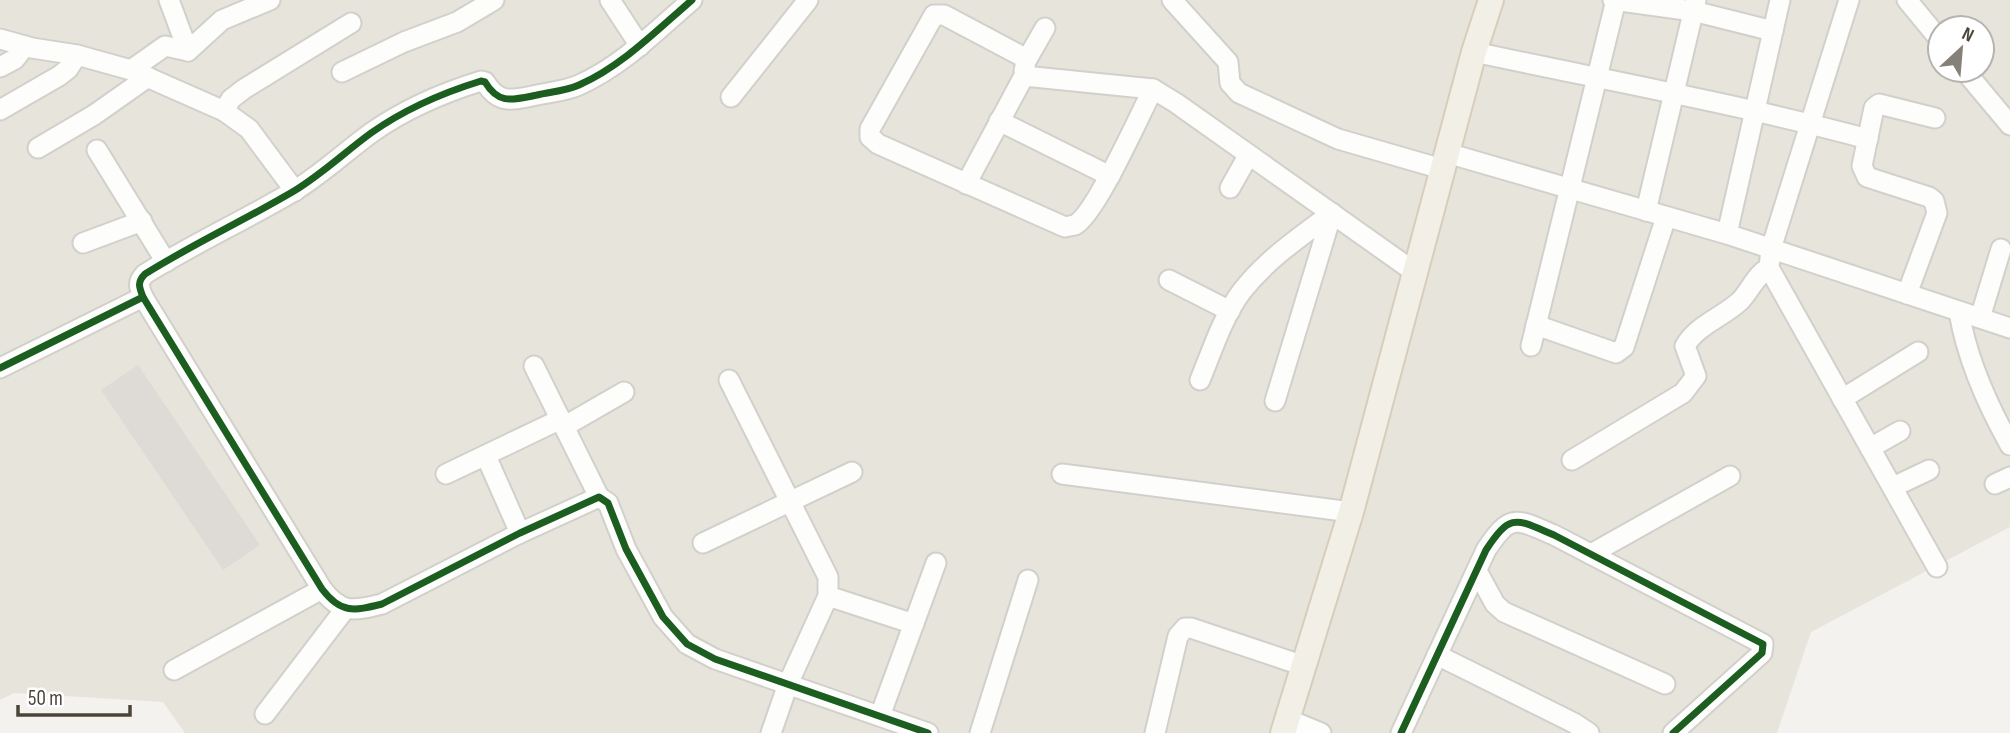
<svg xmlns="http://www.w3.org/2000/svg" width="2010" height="733" viewBox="0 0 2010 733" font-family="'Sofia Sans Condensed',sans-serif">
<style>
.residential{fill:#e7e4dc;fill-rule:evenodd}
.building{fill:#dedbd6}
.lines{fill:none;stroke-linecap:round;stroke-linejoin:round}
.minor-casing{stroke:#d2d0cb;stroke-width:23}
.major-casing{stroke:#d6cebb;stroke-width:28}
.minor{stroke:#fdfdfc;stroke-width:19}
.major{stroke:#f2efe6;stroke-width:24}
.cycleway-casing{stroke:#fff;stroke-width:11}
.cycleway{stroke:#1b5e20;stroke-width:7}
</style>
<rect width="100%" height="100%" fill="#f4f2ee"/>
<path class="residential" d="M 0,0 L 2010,0 L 2010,527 L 1811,632 L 1777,733 L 185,733 L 163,702 L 14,693 L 0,700 ZM 1940,28 L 1982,28 L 1982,70 L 1940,70 Z"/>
<path class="building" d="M 138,365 L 260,545 L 223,570 L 101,390 Z"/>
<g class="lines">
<defs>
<g id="minor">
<path d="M 169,0 L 188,51"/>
<path d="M 610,0 L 640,46"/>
<path d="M 1172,0 L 1228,62 L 1230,83 L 1239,93 L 1338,139 L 1442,169"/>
<path d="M 1613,0 L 1693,11 L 1773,31"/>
<path d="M 1849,0 L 1771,249 L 1769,268 L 1937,567"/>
<path d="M 1907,0 L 1940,40"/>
<path d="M 0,39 L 32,48 L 77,55 L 131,70 L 224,111 L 249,129 L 295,191"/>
<path d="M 1474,52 C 1605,80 1738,104 1868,139"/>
<path d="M 1027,59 L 944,15 L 934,15 L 870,129 L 870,137 L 878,144 L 1065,227 C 1065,227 1074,225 1075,225 C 1096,214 1140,114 1153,89"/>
<path d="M 0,67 L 15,59 L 25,46"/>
<path d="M 131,70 L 165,46 L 188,51 L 222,20 L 270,0"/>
<path d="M 1964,70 L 2010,125"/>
<path d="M 1024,71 L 1026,61 L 1045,28"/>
<path d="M 342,72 L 404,42 L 457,22 L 494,0"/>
<path d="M 731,97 L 808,0"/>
<path d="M 0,110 L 59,76 L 68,69 L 77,55"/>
<path d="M 224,111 L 231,99 L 244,89 L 351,23"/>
<path d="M 999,121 L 1110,176"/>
<path d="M 38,148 L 94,115 L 148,77"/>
<path d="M 97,150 L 166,262"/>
<path d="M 1447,153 L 1727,234 L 2010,328"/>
<path d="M 966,184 L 1024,76 L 1153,89 L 1176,103 L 1416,273"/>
<path d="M 1230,188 L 1248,156"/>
<path d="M 1646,211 L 1696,0"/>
<path d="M 1727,234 L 1780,0"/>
<path d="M 83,243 L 142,221"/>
<path d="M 1169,280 L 1230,311"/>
<path d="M 1907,294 L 1937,213 L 1934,201 L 1929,197 L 1867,177 L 1862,166 L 1874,108 L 1879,104 L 1935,118"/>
<path d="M 143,297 C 139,287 137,282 145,274 C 193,244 245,220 294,191 C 322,174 345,152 371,133 C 405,109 442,93 481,81 L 485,82 C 499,105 512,100 537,95 C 550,92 566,91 579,85 C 622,66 657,30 692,0"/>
<path d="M 1959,312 C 1967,359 1987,404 2010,445"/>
<path d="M 1980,318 L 2001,249"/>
<path d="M 1536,325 L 1616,353 L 1624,347 L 1666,217"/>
<path d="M 1531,346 L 1616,0"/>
<path d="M 534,366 L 599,497"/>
<path d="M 0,368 L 143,297 L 322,589 C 341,614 354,611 382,604 L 520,533 L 599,497 L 608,503 L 626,549 L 663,617 L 687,644 L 715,659 L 928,733"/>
<path d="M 729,380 L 828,577 L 828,596 L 788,684 L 771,733"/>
<path d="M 1200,380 C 1212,351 1223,316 1242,291 C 1267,259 1300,237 1332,213 L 1275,401"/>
<path d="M 1842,399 L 1918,352"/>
<path d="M 565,426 L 624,392"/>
<path d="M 1870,448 L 1900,431"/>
<path d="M 486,456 L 520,533"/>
<path d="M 1572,460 L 1683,393 L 1696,376 L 1685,346 C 1697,325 1723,317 1740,301 C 1750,291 1756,274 1769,268"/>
<path d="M 446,474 L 561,419"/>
<path d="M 1062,474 L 1351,512"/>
<path d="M 1995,484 L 2010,477"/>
<path d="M 1893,487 L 1929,470"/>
<path d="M 703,543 L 852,472"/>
<path d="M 1591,554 L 1730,476"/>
<path d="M 1477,571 L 1495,604 L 1504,612 L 1665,684"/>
<path d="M 828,596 L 914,624"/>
<path d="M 1437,655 L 1574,723 L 1589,733"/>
<path d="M 174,670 L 322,589"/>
<path d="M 265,714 L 345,609"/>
<path d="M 880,716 L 936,563"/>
<path d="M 1287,719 L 1321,733"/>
<path d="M 980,733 L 1028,580"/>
<path d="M 1155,733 L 1178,636 L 1185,628 L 1191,628 L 1304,666"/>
<path d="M 1401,733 L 1486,550 C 1511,512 1516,519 1554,535 L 1763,644 L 1762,653 L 1673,733"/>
</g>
<path id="major" d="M 1283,733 L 1351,512 L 1474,52 L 1491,0"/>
</defs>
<use href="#minor" class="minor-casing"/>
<use href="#major" class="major-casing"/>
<use href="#minor" class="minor"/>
<use href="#major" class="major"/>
<defs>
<g id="cycleway">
<path d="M 143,297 C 139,287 137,282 145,274 C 193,244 245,220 294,191 C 322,174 345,152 371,133 C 405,109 442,93 481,81 L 485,82 C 499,105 512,100 537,95 C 550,92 566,91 579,85 C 622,66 657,30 692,0"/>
<path d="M 0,368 L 143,297 L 322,589 C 341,614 354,611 382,604 L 520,533 L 599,497 L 608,503 L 626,549 L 663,617 L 687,644 L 715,659 L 928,733"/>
<path d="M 1401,733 L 1486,550 C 1511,512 1516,519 1554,535 L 1763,644 L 1762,653 L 1673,733"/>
</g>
</defs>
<use href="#cycleway" class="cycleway-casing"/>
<use href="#cycleway" class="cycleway"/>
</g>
<g transform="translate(1961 49) rotate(26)"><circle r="33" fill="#ffffff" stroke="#b7b4b0" stroke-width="2"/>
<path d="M0-5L12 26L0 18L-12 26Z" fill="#868178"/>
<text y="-10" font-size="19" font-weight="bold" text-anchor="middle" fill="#4b4439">N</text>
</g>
<path d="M18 705v10h112v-10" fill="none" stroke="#4b4439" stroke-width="3.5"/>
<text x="28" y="705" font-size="21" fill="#4b4439" stroke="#ffffff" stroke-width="5" paint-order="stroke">50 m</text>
</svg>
